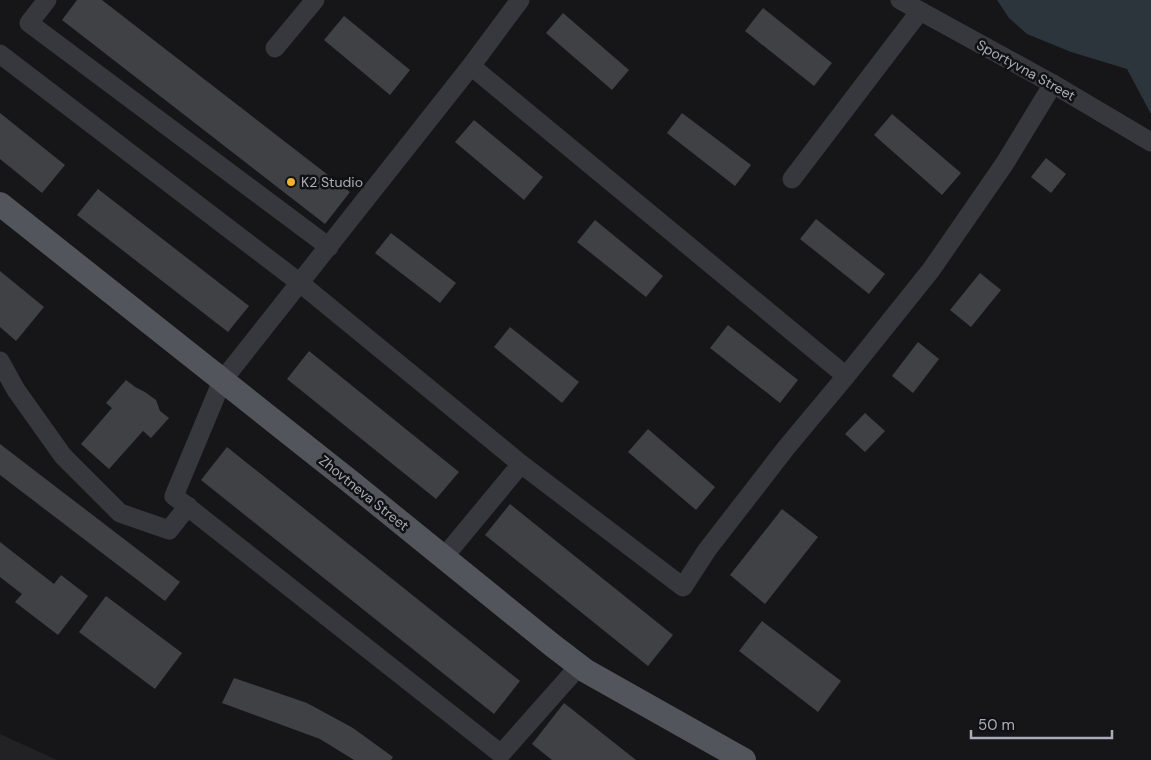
<svg xmlns="http://www.w3.org/2000/svg" width="1151" height="760" viewBox="0 0 1151 760" font-family="'DM Sans',sans-serif">
<style>
.built{fill:#222225}
.water{fill:#2c353c}
.building{fill:#404145}
.lines{fill:none;stroke-linecap:round;stroke-linejoin:round}
.minor{stroke:#37383d;stroke-width:19}
.major{stroke:#53555c;stroke-width:24}
.poi-dot{fill:#f2b134;stroke:#111113;stroke-width:2}
.labels{text-anchor:middle;dominant-baseline:central;stroke-width:5;stroke-linejoin:round;paint-order:stroke}
.street-label{font-size:14px;fill:#a8adb8;stroke:#111113}
.poi-label{font-size:14px;fill:#a8adb8;stroke:#111113;text-anchor:start}
</style>
<rect width="100%" height="100%" fill="#161618"/>
<path class="built" d="M 0,734 L 57,760 L 0,760 Z"/>
<path class="water" d="M 997,0 L 1151,0 L 1151,114 L 1127,69 L 1071,52 L 1027,34 L 1009,18 Z"/>
<g class="building">
<path d="M 77,0 L 102,0 L 350,192 L 325,224 L 62,20 Z"/>
<path d="M 763,8 L 832,63 L 814,86 L 745,31 Z"/>
<path d="M 563,13 L 629,70 L 612,90 L 546,33 Z"/>
<path d="M 344,16 L 410,70 L 390,95 L 324,40 Z"/>
<path d="M 0,113 L 65,165 L 42,193 L 0,159 Z"/>
<path d="M 682,113 L 751,165 L 735,186 L 667,133 Z"/>
<path d="M 892,114 L 961,173 L 942,195 L 874,135 Z"/>
<path d="M 474,120 L 543,177 L 524,200 L 455,142 Z"/>
<path d="M 1046,158 L 1066,174 L 1051,193 L 1031,177 Z"/>
<path d="M 98,189 L 249,306 L 228,332 L 77,215 Z"/>
<path d="M 816,219 L 885,274 L 869,294 L 800,239 Z"/>
<path d="M 595,220 L 663,276 L 646,297 L 577,242 Z"/>
<path d="M 391,233 L 456,283 L 440,303 L 375,253 Z"/>
<path d="M 0,271 L 44,307 L 16,341 L 0,327 Z"/>
<path d="M 980,273 L 1001,290 L 971,327 L 950,310 Z"/>
<path d="M 728,325 L 798,380 L 780,403 L 710,348 Z"/>
<path d="M 510,327 L 579,382 L 562,403 L 494,347 Z"/>
<path d="M 918,342 L 939,359 L 913,393 L 892,376 Z"/>
<path d="M 309,351 L 459,472 L 436,499 L 287,379 Z"/>
<path d="M 126,380 L 135,387 L 145,392 L 156,400 L 160,411 L 169,418 L 151,438 L 143,431 L 109,469 L 81,444 L 112,408 L 106,403 Z"/>
<path d="M 865,413 L 885,431 L 865,452 L 845,434 Z"/>
<path d="M 648,429 L 715,487 L 696,510 L 628,452 Z"/>
<path d="M 0,444 L 180,582 L 165,601 L 0,475 Z"/>
<path d="M 227,447 L 520,681 L 494,714 L 201,480 Z"/>
<path d="M 510,504 L 673,635 L 648,666 L 485,535 Z"/>
<path d="M 782,509 L 818,537 L 765,604 L 730,575 Z"/>
<path d="M 0,542 L 54,584 L 61,575 L 88,596 L 58,635 L 15,602 L 22,594 L 0,577 Z"/>
<path d="M 106,596 L 182,653 L 155,689 L 79,632 Z"/>
<path d="M 762,621 L 841,681 L 818,712 L 739,651 Z"/>
<path d="M 234,678 L 307,703 L 353,728 L 393,757 L 391,760 L 354,760 L 320,739 L 222,703 Z"/>
<path d="M 564,703 L 636,760 L 552,760 L 532,744 Z"/>
</g>
<g class="lines">
<g class="minor">
<path d="M 47,0 L 29,23 L 329,247"/>
<path d="M 520,0 L 471,66 L 222,381 L 174,496 L 501,754 L 579,666"/>
<path d="M 900,0 L 1053,84 L 1151,142"/>
<path d="M 275,48 L 315,0"/>
<path d="M 0,54 L 300,283 L 521,464 L 683,587 L 707,550 L 786,448 L 846,376 L 931,270 L 1005,163 L 1053,84"/>
<path d="M 471,66 L 846,376"/>
<path d="M 792,179 L 920,11"/>
<path d="M 0,361 L 16,390 L 63,456 L 120,513 L 169,530 L 188,506"/>
<path d="M 444,557 L 521,464"/>
</g>
<path class="major" d="M 0,204 L 352,483 L 552,645 L 586,671 L 744,760"/>
</g>
<circle class="poi-dot" cx="291" cy="182" r="5"/>
<g class="labels">
<g class="street-label">
<text transform="translate(1026 70) rotate(29)">Sportyvna Street</text>
<text transform="translate(364 493) rotate(39)">Zhovtneva Street</text>
</g>
<g class="poi-label">
<text x="301" y="182">K2 Studio</text>
</g>
</g>
<path d="M971 730v8h141v-8" fill="none" stroke="#a8adb8" stroke-width="2.5"/>
<text x="978" y="730" font-size="15" fill="#a8adb8" stroke="#111113" stroke-width="4" paint-order="stroke">50 m</text>
</svg>
